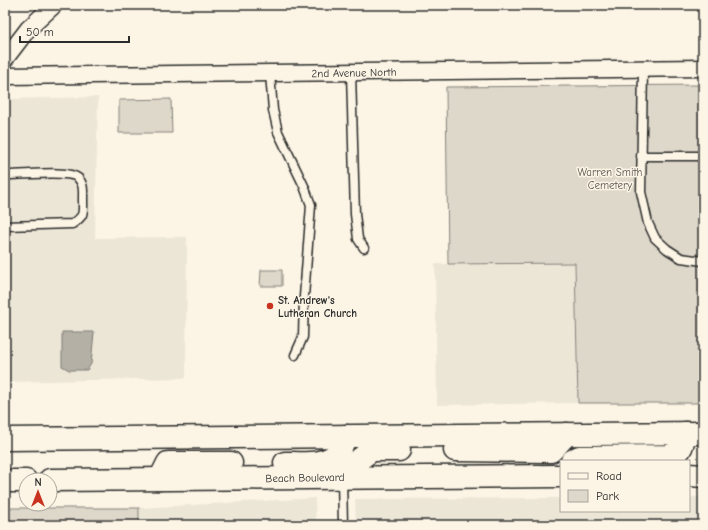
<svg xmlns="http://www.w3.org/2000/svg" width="708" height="530" viewBox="0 0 708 530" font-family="'Comic Neue',sans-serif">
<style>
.built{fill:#ece6d7}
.green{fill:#ded8ca;stroke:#84827a}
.water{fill:#b4b0a5;stroke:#7d7b74}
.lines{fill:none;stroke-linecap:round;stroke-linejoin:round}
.service-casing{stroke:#2b2b2b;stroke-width:11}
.minor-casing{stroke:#2b2b2b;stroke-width:19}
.trunk-casing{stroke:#2b2b2b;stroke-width:25}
.service{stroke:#fcf5e5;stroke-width:8}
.minor{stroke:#fcf5e5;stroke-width:16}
.trunk{stroke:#fcf5e5;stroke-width:22}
.poi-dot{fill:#c8321e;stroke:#fcf5e5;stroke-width:1.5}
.labels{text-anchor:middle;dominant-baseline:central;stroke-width:3;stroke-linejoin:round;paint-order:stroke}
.street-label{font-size:11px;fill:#2b2b2b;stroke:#fcf5e5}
.park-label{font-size:11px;fill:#585653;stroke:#fcf5e5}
.poi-label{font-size:11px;font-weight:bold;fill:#2b2b2b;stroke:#fcf5e5;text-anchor:start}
</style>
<rect width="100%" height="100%" fill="#fcf5e5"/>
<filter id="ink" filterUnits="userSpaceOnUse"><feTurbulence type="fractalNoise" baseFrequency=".025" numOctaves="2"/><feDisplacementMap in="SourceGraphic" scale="8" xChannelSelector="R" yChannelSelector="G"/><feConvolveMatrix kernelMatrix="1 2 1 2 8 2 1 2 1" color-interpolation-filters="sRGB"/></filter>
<g filter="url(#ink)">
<g class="built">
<path d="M 98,97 L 95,238 L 187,237 L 186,378 L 5,382 L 5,99 Z"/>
<path d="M 575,263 L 578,403 L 437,405 L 435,264 Z"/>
<path d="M 689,497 L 703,497 L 703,525 L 356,525 L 355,499 L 561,498 L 561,511 L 689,511 Z"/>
<path d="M 315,498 L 316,525 L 139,525 L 139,508 Z"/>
</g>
<g class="green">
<path d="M 703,85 L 703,403 L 578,403 L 575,263 L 448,264 L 446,87 Z"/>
<path d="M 171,99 L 172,133 L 119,133 L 119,100 Z"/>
<path d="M 261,270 L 282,270 L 282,286 L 260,286 Z"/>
<rect x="5" y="508" width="134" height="17"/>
</g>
<path class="water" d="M 62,332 L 94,332 L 91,364 L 87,370 L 69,370 L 62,366 Z"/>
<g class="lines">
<defs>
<g id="service">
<path d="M 643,69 L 641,192 L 648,223 L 655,238 L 667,249 L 681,258 L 703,261"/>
<path d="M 351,73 L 355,214 L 358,239 L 364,248"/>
<path d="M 270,74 L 273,110 L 278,132 L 304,186 L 311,205 L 304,297 L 303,337 L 295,355"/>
<path d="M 641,156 L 703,156"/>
<path d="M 5,175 C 20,176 69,169 78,178 C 84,184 83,191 83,199 C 83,213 85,216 72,224 L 5,226"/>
<path d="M 342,478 L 343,525"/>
</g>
<g id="minor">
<path d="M 5,59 L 28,29 L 54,5"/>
<path d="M 5,76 L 703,68"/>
</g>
<g id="trunk">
<path d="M 5,439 L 703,433"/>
<path d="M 455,450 L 551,451 L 567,434"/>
<path d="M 572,461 L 579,457 L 668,456 C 682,452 682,447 685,433"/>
<path d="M 285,463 C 302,463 328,466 339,451 C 342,446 344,441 346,436"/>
<path d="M 689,475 L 703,476"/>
<path d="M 342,477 L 353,464 L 372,450 L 399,450"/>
<path d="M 160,479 L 168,463 L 231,463"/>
<path d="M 50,480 L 561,476"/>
<path d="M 5,481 L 26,481"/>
</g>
</defs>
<use href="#service" class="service-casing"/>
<use href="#minor" class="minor-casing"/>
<use href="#trunk" class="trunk-casing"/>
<use href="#service" class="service"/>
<use href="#minor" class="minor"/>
<use href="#trunk" class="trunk"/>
</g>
</g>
<circle class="poi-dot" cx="270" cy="306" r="4"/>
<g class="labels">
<g class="street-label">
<text transform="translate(354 73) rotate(-1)">2nd Avenue North</text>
<text transform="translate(305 478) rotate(-1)">Beach Boulevard</text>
</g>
<g class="park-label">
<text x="610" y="172">Warren Smith<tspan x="610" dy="13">Cemetery</tspan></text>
</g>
<g class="poi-label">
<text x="278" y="300">St. Andrew's<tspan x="278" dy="13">Lutheran Church</tspan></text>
</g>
</g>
<rect width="708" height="530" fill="none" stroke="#fcf5e5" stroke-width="20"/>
<rect x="10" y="10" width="688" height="510" fill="none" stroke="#2b2b2b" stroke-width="1.5" filter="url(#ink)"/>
<rect x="560" y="460" width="130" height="52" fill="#fcf5e5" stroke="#a8a49b"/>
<rect x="568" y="473" width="20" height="6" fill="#fcf5e5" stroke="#a8a49b"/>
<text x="596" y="480" font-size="12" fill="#2b2b2b">Road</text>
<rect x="568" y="490" width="20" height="12" fill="#ded8ca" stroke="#a8a49b"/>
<text x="596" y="500" font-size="12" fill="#2b2b2b">Park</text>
<g transform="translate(38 492)"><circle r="19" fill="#fcf5e5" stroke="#a8a49b"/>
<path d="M0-3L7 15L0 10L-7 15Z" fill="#c8321e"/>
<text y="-6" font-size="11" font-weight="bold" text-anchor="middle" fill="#2b2b2b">N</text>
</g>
<path d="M20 36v6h109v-6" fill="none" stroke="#2b2b2b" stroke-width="2"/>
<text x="26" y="36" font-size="12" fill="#2b2b2b" stroke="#fcf5e5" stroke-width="3" paint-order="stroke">50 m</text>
</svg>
